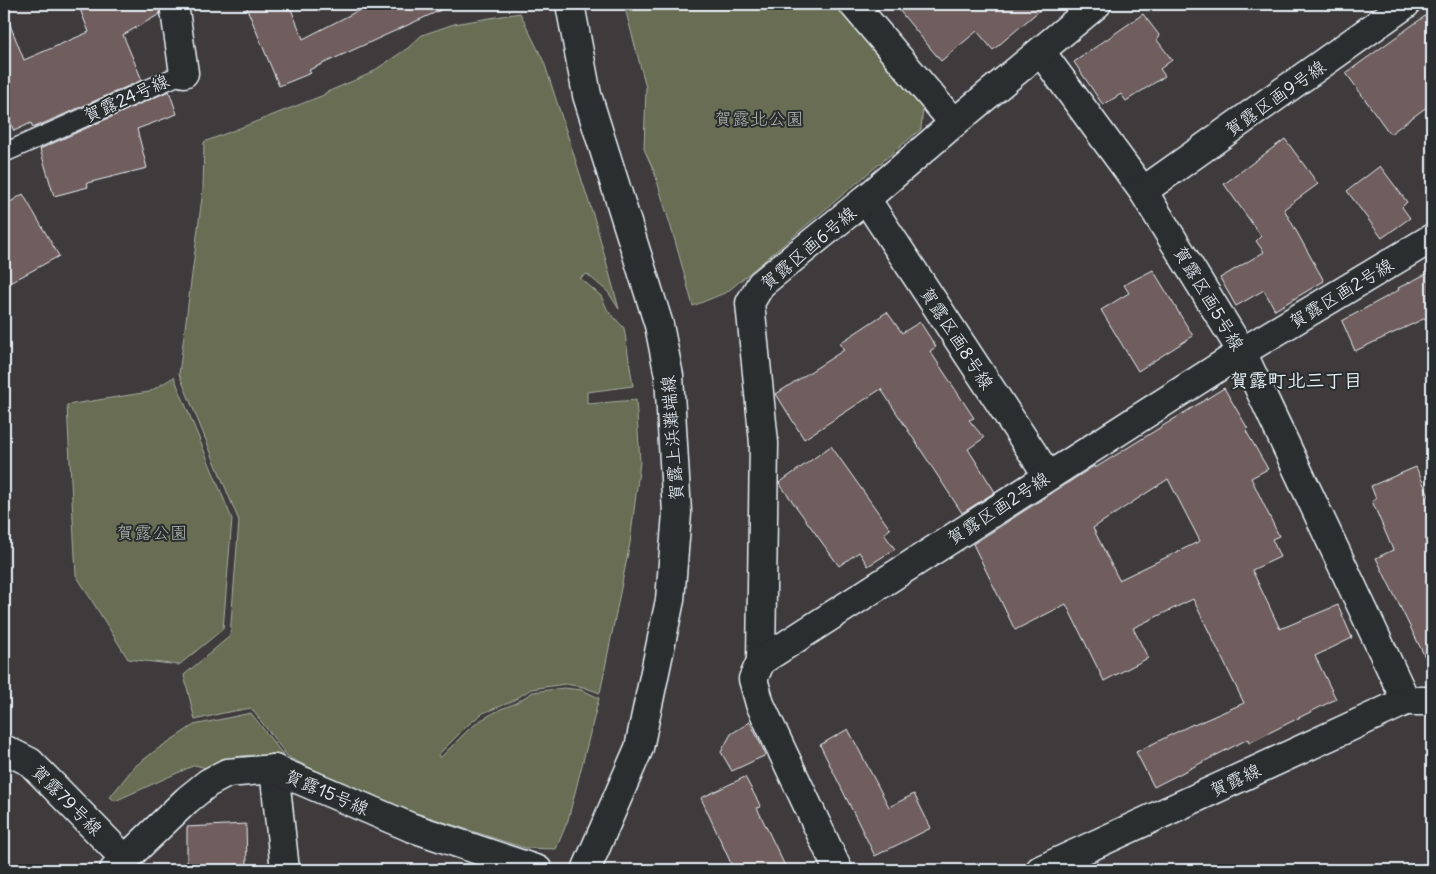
<svg xmlns="http://www.w3.org/2000/svg" width="1436" height="874" viewBox="0 0 1436 874" font-family="Delius,'Klee One',sans-serif">
<style>
.green{fill:#676d52;stroke:#a8afa5}
.building{fill:#705d5d;stroke:#e8f1f8;fill-rule:evenodd}
.lines{fill:none;stroke-linecap:round;stroke-linejoin:round}
.service-casing{stroke:#e8f1f8;stroke-width:21}
.minor-casing{stroke:#e8f1f8;stroke-width:31}
.tertiary-casing{stroke:#e8f1f8;stroke-width:31}
.service{stroke:#2a2d2e;stroke-width:18}
.minor{stroke:#2a2d2e;stroke-width:28}
.tertiary{stroke:#2a2d2e;stroke-width:28}
.labels{text-anchor:middle;dominant-baseline:central;stroke-width:4;stroke-linejoin:round;paint-order:stroke}
.street-label{font-size:18px;fill:#e8f1f8;stroke:#2a2d2e}
.park-label{font-size:18px;fill:#aeb6ad;stroke:#2a2d2e}
.neighbourhood-label{font-size:19px;font-weight:bold;fill:#e8f1f8;stroke:#2a2d2e}
</style>
<rect width="100%" height="100%" fill="#3f3b3c"/>
<filter id="ink" filterUnits="userSpaceOnUse"><feTurbulence type="fractalNoise" baseFrequency=".02" numOctaves="2"/><feDisplacementMap in="SourceGraphic" scale="10" xChannelSelector="R" yChannelSelector="G"/><feConvolveMatrix kernelMatrix="1 2 1 2 8 2 1 2 1" color-interpolation-filters="sRGB"/></filter>
<g filter="url(#ink)">
<g class="green">
<path d="M 622,4 L 837,4 L 923,107 L 921,129 L 727,292 L 693,306 L 676,244 L 654,171 L 644,149 L 646,87 L 626,12 Z"/>
<path d="M 520,13 L 544,62 L 596,224 L 619,309 L 608,292 L 587,274 L 580,278 L 601,296 L 608,311 L 624,328 L 633,386 L 587,392 L 587,404 L 636,400 L 640,462 L 630,543 L 600,693 L 583,687 L 565,684 L 531,689 L 511,702 L 483,713 L 469,724 L 438,755 L 440,758 L 468,730 L 481,720 L 501,709 L 514,704 L 533,692 L 564,688 L 582,690 L 599,698 L 568,820 L 556,849 L 525,848 L 378,801 L 288,757 L 251,708 L 223,713 L 195,720 L 184,675 L 230,636 L 239,521 L 179,374 L 203,190 L 204,142 L 324,95 L 325,93 L 369,74 L 408,48 L 422,35 L 454,24 Z"/>
<path d="M 174,377 L 232,519 L 223,629 L 179,665 L 128,659 L 76,575 L 67,405 L 149,392 Z"/>
<path d="M 251,713 L 284,756 C 251,755 236,752 206,768 L 195,765 L 115,801 L 110,797 L 134,767 L 159,748 L 194,725 Z"/>
</g>
<g class="building">
<path d="M 78,4 L 159,4 L 160,14 L 123,35 L 142,80 L 33,128 L 31,123 L 14,131 L 4,107 L 4,13 L 5,12 L 24,60 L 89,32 Z"/>
<path d="M 245,4 L 289,4 L 303,39 L 371,4 L 454,4 L 309,70 L 311,73 L 279,86 Z"/>
<path d="M 894,4 L 1047,4 L 993,50 L 977,31 L 941,61 Z"/>
<path d="M 1432,11 L 1432,103 L 1390,134 L 1346,73 Z"/>
<path d="M 1143,14 L 1159,35 L 1157,40 L 1172,60 L 1160,69 L 1165,76 L 1126,101 L 1121,94 L 1103,105 L 1074,62 Z"/>
<path d="M 169,91 L 177,114 L 137,129 L 147,168 L 87,183 L 88,187 L 54,196 L 40,149 Z"/>
<path d="M 1285,139 L 1318,184 L 1284,209 L 1324,281 L 1275,310 L 1264,290 L 1236,306 L 1220,278 L 1264,252 L 1256,241 L 1261,236 L 1224,184 Z"/>
<path d="M 1380,166 L 1407,202 L 1402,207 L 1410,218 L 1382,238 L 1347,191 Z"/>
<path d="M 23,194 L 59,256 L 4,286 L 4,206 Z"/>
<path d="M 1153,270 L 1193,336 L 1138,371 L 1101,310 L 1129,293 L 1124,285 Z"/>
<path d="M 1432,271 L 1432,315 L 1355,351 L 1342,321 L 1399,290 L 1398,288 Z"/>
<path d="M 887,312 L 902,333 L 920,322 L 936,347 L 930,351 L 974,418 L 969,420 L 984,438 L 968,449 L 995,492 L 962,513 L 881,389 L 804,439 L 776,394 L 844,350 L 840,343 Z"/>
<path d="M 1224,388 L 1248,429 L 1246,431 L 1268,469 L 1251,478 L 1279,536 L 1272,539 L 1280,557 L 1252,570 L 1280,629 L 1338,605 L 1352,638 L 1315,656 L 1336,699 L 1249,743 L 1248,739 L 1154,787 L 1136,752 L 1193,724 L 1194,725 L 1244,703 L 1193,599 L 1133,628 L 1148,658 L 1104,681 L 1066,604 L 1015,630 L 973,544 L 1094,466 L 1095,468 ZM 1168,479 L 1200,541 L 1119,580 L 1093,528 Z"/>
<path d="M 831,446 L 890,529 L 884,534 L 895,549 L 868,566 L 859,552 L 839,566 L 779,483 Z"/>
<path d="M 1416,467 L 1432,503 L 1432,671 L 1376,558 L 1393,550 L 1372,501 L 1376,499 L 1371,486 Z"/>
<path d="M 750,722 L 766,755 L 732,771 L 721,752 L 731,734 Z"/>
<path d="M 848,729 L 889,807 L 914,794 L 931,828 L 875,856 L 820,745 Z"/>
<path d="M 745,777 L 761,807 L 757,808 L 787,870 L 734,870 L 701,798 Z"/>
<path d="M 246,824 L 247,864 L 187,866 L 187,827 Z"/>
</g>
<g class="lines">
<defs>
<path id="service" d="M 4,153 L 184,73"/>
<g id="minor">
<path d="M 174,4 L 184,73"/>
<path d="M 853,4 L 954,123"/>
<path d="M 1041,52 L 1143,191 L 1242,352 L 1406,701"/>
<path d="M 1143,191 L 1406,4"/>
<path d="M 866,199 L 1048,476"/>
<path d="M 761,661 L 764,443 L 750,303 L 761,284 L 866,199 L 954,123 L 1097,4"/>
<path d="M 4,749 L 30,762 L 125,859"/>
<path d="M 274,769 L 285,870"/>
<path d="M 114,870 L 187,800 L 208,783 L 227,773 L 274,769 L 410,827 L 538,870"/>
<path d="M 838,870 L 760,704 L 753,679 L 761,661 L 1242,352 L 1432,238"/>
<path d="M 1040,870 L 1406,701 L 1432,701"/>
</g>
<path id="tertiary" d="M 570,4 L 587,95 L 659,325 L 669,376 L 677,513 L 670,600 L 639,748 L 586,870"/>
</defs>
<use href="#service" class="service-casing"/>
<use href="#minor" class="minor-casing"/>
<use href="#tertiary" class="tertiary-casing"/>
<use href="#service" class="service"/>
<use href="#minor" class="minor"/>
<use href="#tertiary" class="tertiary"/>
</g>
</g>
<g class="labels">
<g class="street-label">
<text transform="translate(126 98) rotate(-24)">賀露24号線</text>
<text transform="translate(1275 98) rotate(-35)">賀露区画9号線</text>
<text transform="translate(808 248) rotate(-40)">賀露区画6号線</text>
<text transform="translate(1341 293) rotate(-31)">賀露区画2号線</text>
<text transform="translate(1209 298) rotate(59)">賀露区画5号線</text>
<text transform="translate(957 338) rotate(57)">賀露区画8号線</text>
<text transform="translate(672 438) rotate(-94)">賀露上浜灘端線</text>
<text transform="translate(998 508) rotate(-33)">賀露区画2号線</text>
<text transform="translate(1235 780) rotate(-25)">賀露線</text>
<text transform="translate(327 792) rotate(23)">賀露15号線</text>
<text transform="translate(67 800) rotate(45)">賀露79号線</text>
</g>
<g class="park-label">
<text x="759" y="118">賀露北公園</text>
<text x="152" y="532">賀露公園</text>
</g>
<g class="neighbourhood-label">
<text x="1296" y="380">賀露町北三丁目</text>
</g>
</g>
<rect width="1436" height="874" fill="none" stroke="#2a2d2e" stroke-width="20"/>
<rect x="10" y="10" width="1416" height="854" fill="none" stroke="#e8f1f8" stroke-width="2" filter="url(#ink)"/>
</svg>
